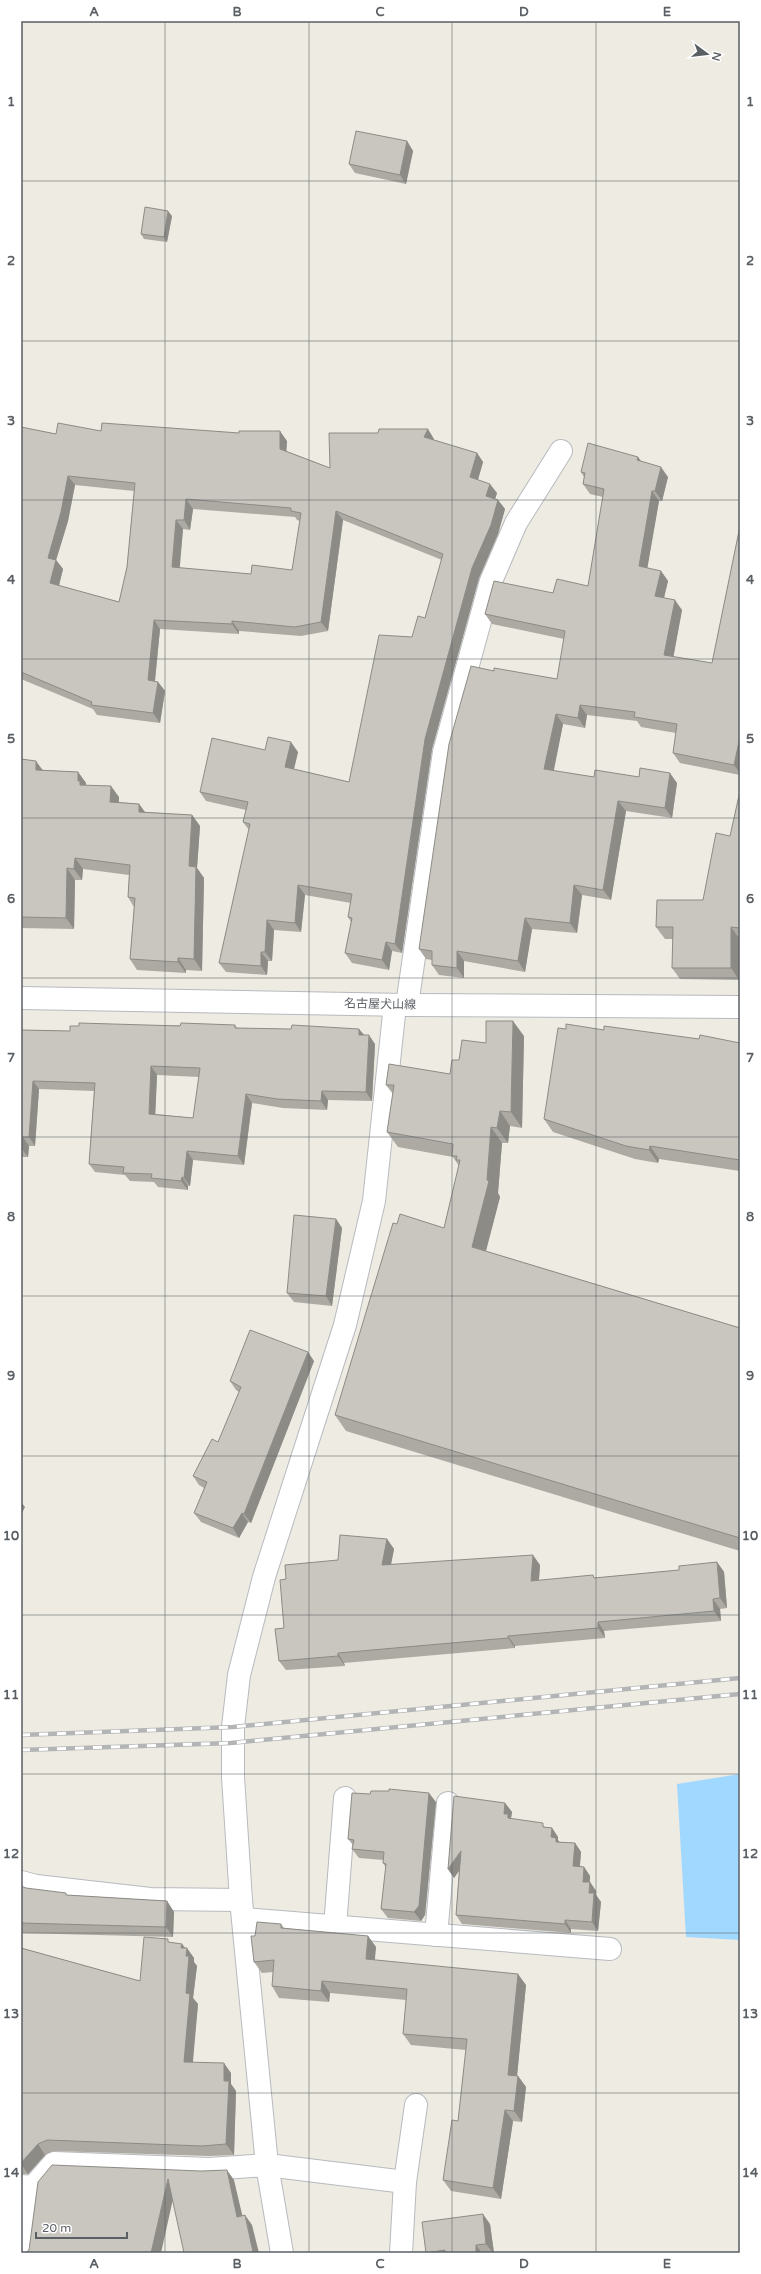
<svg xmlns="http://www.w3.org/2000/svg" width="761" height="2274" viewBox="0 0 761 2274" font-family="'Varela Round','Noto Sans JP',sans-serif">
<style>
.water{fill:#a1d8ff}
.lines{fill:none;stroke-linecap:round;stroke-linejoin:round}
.street-casing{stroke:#b7babf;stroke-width:24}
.secondary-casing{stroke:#b6b9bf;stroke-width:24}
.street{stroke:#fff;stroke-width:22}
.secondary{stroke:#fff;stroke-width:22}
.rail-casing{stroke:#b3b4b5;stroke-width:4.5}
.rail{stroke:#fff;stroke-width:3;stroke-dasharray:9;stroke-linecap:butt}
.wall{fill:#adaaa4;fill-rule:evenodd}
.shaded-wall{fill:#8d8b86}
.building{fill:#c9c6bf;stroke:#8d8b86;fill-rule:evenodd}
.grid{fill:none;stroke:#5a5f64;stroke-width:1;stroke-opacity:0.55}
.labels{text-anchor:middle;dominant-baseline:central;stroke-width:3;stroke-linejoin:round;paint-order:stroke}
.street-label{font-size:12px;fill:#5a5f64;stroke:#fff}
.neatline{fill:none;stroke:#5a5f64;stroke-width:1.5}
.grid-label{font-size:13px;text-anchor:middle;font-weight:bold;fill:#5a5f64}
</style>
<rect width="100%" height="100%" fill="#eeebe2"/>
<path class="water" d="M 740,1774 L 740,1940 L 686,1937 L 677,1784 Z"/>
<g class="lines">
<defs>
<g id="street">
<path d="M 407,1005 L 444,752 L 491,581 L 516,523 L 561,451"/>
<path d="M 21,1882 L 36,1886 L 150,1899 L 241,1900"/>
<path d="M 243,1919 L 610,1949"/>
<path d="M 335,1927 L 345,1798"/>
<path d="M 436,1935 L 448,1803"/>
<path d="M 21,2186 L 33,2187 L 54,2163 L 209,2169 L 267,2165 L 405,2182"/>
<path d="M 26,2253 L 33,2187"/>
<path d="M 282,2253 L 267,2165 L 241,1900 L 233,1777 L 233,1727 L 239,1675 L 264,1577 L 345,1325 L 374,1201 L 395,1005"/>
<path d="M 401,2253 L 405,2182 L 416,2105"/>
</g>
<path id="secondary" d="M 21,998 L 407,1005 L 740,1007"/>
</defs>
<use href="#street" class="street-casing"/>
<use href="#secondary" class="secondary-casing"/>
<use href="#street" class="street"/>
<use href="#secondary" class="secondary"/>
<defs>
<g id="rail">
<path d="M 21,1735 L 233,1727 L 740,1678"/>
<path d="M 21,1750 L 231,1743 L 740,1694"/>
</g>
</defs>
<use href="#rail" class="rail-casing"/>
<use href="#rail" class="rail"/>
</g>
<g class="wall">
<path d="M 407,141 L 413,151 L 406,184 L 355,173 L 349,164 Z"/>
<path d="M 172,216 L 167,242 L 144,239 L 141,234 Z"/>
<path d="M 21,427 L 56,434 L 101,431 L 287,441 L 286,451 L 330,468 L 434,439 L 434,440 L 477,453 L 483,462 L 478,480 L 497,493 L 495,499 L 498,500 L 505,509 L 498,534 L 479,578 L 432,749 L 402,953 L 392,951 L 389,970 L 352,963 L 345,953 L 351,922 L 348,917 L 351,903 L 305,895 L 301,932 L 274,930 L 272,961 L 268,961 L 267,975 L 226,972 L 219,963 L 249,830 L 243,822 L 246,810 L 206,801 L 200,792 L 265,750 L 298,752 L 294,769 L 349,782 L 412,637 L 425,618 L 442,560 L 343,520 L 328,631 L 301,636 L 239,631 L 239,634 L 160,629 L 155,681 L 158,682 L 165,691 L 160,723 L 97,715 L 93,709 L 21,679 ZM 75,485 L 134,491 L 127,567 L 119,602 L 59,586 L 63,569 L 56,560 L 68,521 ZM 193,509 L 295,517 L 297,520 L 300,521 L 292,570 L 251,574 L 179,568 L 183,529 L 190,530 Z"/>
<path d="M 638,457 L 641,461 L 668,477 L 662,501 L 659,501 L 647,568 L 661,571 L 668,581 L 664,598 L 682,610 L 673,657 L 712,663 L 740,526 L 740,775 L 680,763 L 673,753 L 676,733 L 641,727 L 637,721 L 587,715 L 585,728 L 563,724 L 553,771 L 594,777 L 639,777 L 677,783 L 672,818 L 626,811 L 611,900 L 582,895 L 577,933 L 532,929 L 525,972 L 464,961 L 464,978 L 439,975 L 432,965 L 432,960 L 426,959 L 419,949 L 494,671 L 557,679 L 564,639 L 492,624 L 485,614 L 553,593 L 588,586 L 603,497 L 590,494 L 583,484 L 584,477 L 581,472 Z"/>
<path d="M 21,759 L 43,770 L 78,772 L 86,783 L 86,785 L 119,797 L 119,802 L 139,804 L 145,812 L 192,815 L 200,826 L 197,868 L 204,878 L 202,971 L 186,970 L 186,973 L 137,970 L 130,959 L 134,907 L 128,897 L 129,875 L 83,869 L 82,880 L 75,880 L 74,929 L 21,928 Z"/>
<path d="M 740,791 L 740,938 L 739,938 L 739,980 L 680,979 L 672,968 L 673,939 L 665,939 L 656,927 L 703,900 L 730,836 Z"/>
<path d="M 235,1025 L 237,1028 L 364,1035 L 375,1044 L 372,1101 L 328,1100 L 327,1110 L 283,1108 L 252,1103 L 244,1165 L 193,1160 L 190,1186 L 188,1186 L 188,1190 L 158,1187 L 154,1182 L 130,1181 L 125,1175 L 95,1172 L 89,1164 L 94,1091 L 39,1089 L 35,1146 L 29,1146 L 28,1157 L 21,1157 L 21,1030 L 70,1031 L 79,1026 ZM 157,1075 L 199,1077 L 193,1118 L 155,1114 Z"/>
<path d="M 566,1029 L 604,1030 L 740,1043 L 740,1171 L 659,1159 L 658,1163 L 635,1159 L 553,1132 L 544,1119 Z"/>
<path d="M 524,1036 L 522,1128 L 510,1126 L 508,1143 L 502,1143 L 498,1193 L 500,1197 L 486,1251 L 740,1328 L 740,1551 L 346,1431 L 335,1415 L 397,1224 L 444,1228 L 459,1166 L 453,1157 L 398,1147 L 387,1132 L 393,1094 L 386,1085 L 450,1074 L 459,1060 L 486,1043 Z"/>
<path d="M 336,1219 L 342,1228 L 332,1306 L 294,1302 L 287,1293 Z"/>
<path d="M 314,1361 L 251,1523 L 248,1522 L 239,1538 L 201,1522 L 194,1513 L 204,1488 L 199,1485 L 193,1476 L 218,1442 L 239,1392 L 236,1390 L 230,1381 Z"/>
<path d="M 387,1539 L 394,1549 L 391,1564 L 540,1565 L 539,1581 L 595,1578 L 679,1570 L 717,1562 L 724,1572 L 727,1608 L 720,1609 L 721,1621 L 604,1631 L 605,1638 L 515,1646 L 515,1648 L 344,1663 L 345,1666 L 286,1670 L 279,1661 L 284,1628 L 286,1579 L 338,1560 Z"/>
<path d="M 436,1802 L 425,1915 L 421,1921 L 388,1918 L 381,1909 L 386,1868 L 383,1863 L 383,1860 L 359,1858 L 352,1849 L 353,1845 L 348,1839 Z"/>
<path d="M 505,1803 L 512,1812 L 511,1818 L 511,1819 L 546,1827 L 552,1828 L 558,1837 L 558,1840 L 559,1842 L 575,1843 L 581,1852 L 580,1866 L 584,1867 L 590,1876 L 590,1882 L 596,1891 L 596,1895 L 601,1902 L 598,1931 L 571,1929 L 571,1933 L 462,1924 L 456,1915 L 459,1870 L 454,1878 L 448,1869 Z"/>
<path d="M 21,1886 L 26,1888 L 68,1895 L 167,1901 L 174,1912 L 173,1937 L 21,1933 Z"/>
<path d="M 281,1924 L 284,1928 L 368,1936 L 376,1947 L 374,1960 L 526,1985 L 517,2076 L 518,2076 L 526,2087 L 522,2122 L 513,2121 L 501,2199 L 451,2191 L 443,2180 L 458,2121 L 466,2050 L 411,2045 L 403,2034 L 406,2000 L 330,1993 L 329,2002 L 279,1998 L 272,1986 L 273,1972 L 262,1973 L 254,1962 L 255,1936 Z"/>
<path d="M 171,1943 L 182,1944 L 194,1958 L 194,1962 L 197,1966 L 193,1998 L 198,2004 L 192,2063 L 231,2073 L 231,2084 L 236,2091 L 234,2155 L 209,2156 L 54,2151 L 45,2155 L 28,2174 L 21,2174 L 21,1948 L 140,1981 Z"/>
<path d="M 490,2224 L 494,2253 L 426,2253 Z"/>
</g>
<g class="shaded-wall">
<path d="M 407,141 L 413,151 L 406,184 L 400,175 Z"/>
<path d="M 168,211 L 172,216 L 167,242 L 164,237 Z"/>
<path d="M 428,429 L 434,439 L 431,447 L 424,437 Z"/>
<path d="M 280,431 L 287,441 L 286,458 L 280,449 Z"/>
<path d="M 477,453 L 483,462 L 476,486 L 470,477 Z"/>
<path d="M 638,457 L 645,467 L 637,460 Z"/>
<path d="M 661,467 L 668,477 L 662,501 L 655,491 Z"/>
<path d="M 68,476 L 75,485 L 68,521 L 54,567 L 48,558 Z"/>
<path d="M 490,484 L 497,493 L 493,506 L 486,496 Z"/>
<path d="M 652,491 L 659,501 L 646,576 L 639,566 Z"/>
<path d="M 186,499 L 193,509 L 190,530 L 184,520 Z"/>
<path d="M 498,500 L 505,509 L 498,534 L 479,578 L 432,749 L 402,953 L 395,944 L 425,739 L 472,568 Z"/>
<path d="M 336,511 L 343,520 L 328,631 L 321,622 Z"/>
<path d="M 176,520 L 183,529 L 179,577 L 172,567 Z"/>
<path d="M 56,560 L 63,569 L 57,593 L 50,583 Z"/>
<path d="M 661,571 L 668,581 L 662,606 L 655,596 Z"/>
<path d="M 675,600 L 682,610 L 672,665 L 664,655 Z"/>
<path d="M 154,620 L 160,629 L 154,690 L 148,680 Z"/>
<path d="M 232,621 L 239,631 L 239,634 L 232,624 Z"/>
<path d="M 158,682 L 165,691 L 160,723 L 153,713 Z"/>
<path d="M 580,705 L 587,715 L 585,728 L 578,718 Z"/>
<path d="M 556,714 L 563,724 L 552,780 L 544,769 Z"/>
<path d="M 740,737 L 740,773 L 734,765 Z"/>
<path d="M 291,742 L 298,752 L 292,777 L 285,767 Z"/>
<path d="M 36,761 L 44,772 L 36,770 Z"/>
<path d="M 78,772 L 86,783 L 85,789 L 88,796 L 78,781 Z"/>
<path d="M 670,773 L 677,783 L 672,818 L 665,808 Z"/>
<path d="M 111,786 L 119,797 L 118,813 L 110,802 Z"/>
<path d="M 618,801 L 626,811 L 611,900 L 603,890 Z"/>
<path d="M 139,804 L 147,815 L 139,812 Z"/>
<path d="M 192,815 L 200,826 L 197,868 L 204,878 L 202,971 L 194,959 L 189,866 Z"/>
<path d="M 75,858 L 83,869 L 82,880 L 74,869 Z"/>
<path d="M 67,868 L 75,880 L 74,929 L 66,918 Z"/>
<path d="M 298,885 L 305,895 L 301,932 L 295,923 Z"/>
<path d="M 574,885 L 582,895 L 577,933 L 570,923 Z"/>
<path d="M 525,918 L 532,929 L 525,972 L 518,961 Z"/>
<path d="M 267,920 L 274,930 L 272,961 L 265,952 Z"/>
<path d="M 731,927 L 739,938 L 739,980 L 731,968 Z"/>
<path d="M 386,942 L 392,951 L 389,970 L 382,960 Z"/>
<path d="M 457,951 L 464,961 L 464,978 L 457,968 Z"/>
<path d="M 261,952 L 268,961 L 267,975 L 261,966 Z"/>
<path d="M 178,958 L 186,970 L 186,973 L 178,962 Z"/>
<path d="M 513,1021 L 524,1036 L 522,1128 L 511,1112 Z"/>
<path d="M 359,1029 L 366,1037 L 359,1035 Z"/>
<path d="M 369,1035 L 375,1044 L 372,1101 L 366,1092 Z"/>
<path d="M 151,1066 L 157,1075 L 155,1122 L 149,1114 Z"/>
<path d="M 33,1081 L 39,1089 L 35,1146 L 29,1137 Z"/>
<path d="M 322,1091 L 328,1100 L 327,1110 L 321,1101 Z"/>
<path d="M 246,1094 L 252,1103 L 244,1165 L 238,1156 Z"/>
<path d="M 500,1111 L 510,1126 L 508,1143 L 497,1128 Z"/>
<path d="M 491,1127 L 502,1143 L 498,1193 L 500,1197 L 483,1262 L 472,1247 L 487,1180 Z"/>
<path d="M 23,1137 L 29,1146 L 28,1157 L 22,1149 Z"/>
<path d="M 650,1146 L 659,1159 L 658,1163 L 649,1150 Z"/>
<path d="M 187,1151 L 193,1160 L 190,1186 L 184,1178 Z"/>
<path d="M 182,1177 L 188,1186 L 188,1190 L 181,1181 Z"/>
<path d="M 336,1219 L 342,1228 L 332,1306 L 326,1296 Z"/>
<path d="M 308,1352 L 314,1361 L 251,1523 L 244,1514 Z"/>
<path d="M 21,1502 L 25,1507 L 21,1515 Z"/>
<path d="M 242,1513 L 248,1522 L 239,1538 L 233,1528 Z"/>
<path d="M 387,1539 L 394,1549 L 389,1575 L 382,1565 Z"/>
<path d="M 533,1555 L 540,1565 L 538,1591 L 531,1581 Z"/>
<path d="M 717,1562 L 724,1572 L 727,1608 L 720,1598 Z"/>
<path d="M 713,1599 L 720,1609 L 721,1621 L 714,1611 Z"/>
<path d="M 598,1622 L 604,1631 L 605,1638 L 598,1628 Z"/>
<path d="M 508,1636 L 515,1646 L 515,1648 L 508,1638 Z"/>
<path d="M 338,1653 L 344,1663 L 345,1666 L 338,1656 Z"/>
<path d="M 429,1793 L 436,1802 L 425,1915 L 421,1921 L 414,1912 Z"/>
<path d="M 505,1803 L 512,1812 L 511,1818 L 514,1823 L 514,1827 L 504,1814 Z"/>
<path d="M 552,1828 L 558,1837 L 558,1840 L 563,1847 L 551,1837 Z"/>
<path d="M 575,1843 L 581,1852 L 579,1875 L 573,1866 Z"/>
<path d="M 461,1851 L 467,1860 L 454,1878 L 448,1869 Z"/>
<path d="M 584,1867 L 590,1876 L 589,1890 L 583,1882 Z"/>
<path d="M 590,1882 L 596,1891 L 596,1895 L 601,1902 L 598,1931 L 592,1922 L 589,1893 Z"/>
<path d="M 167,1901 L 174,1912 L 173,1937 L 166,1927 Z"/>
<path d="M 565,1920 L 571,1929 L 571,1933 L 565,1924 Z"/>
<path d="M 368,1936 L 376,1947 L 374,1970 L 366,1959 Z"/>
<path d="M 182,1944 L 187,1951 L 187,1948 L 194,1958 L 194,1962 L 197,1966 L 193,1998 L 198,2004 L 192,2073 L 184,2062 L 186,1993 L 181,1948 Z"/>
<path d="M 518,1974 L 526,1985 L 516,2086 L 508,2075 Z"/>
<path d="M 322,1981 L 330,1993 L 329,2002 L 321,1991 Z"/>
<path d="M 224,2063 L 231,2073 L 231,2084 L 236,2091 L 234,2155 L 226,2144 L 224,2081 Z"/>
<path d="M 518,2076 L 526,2087 L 522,2122 L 514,2111 Z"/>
<path d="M 505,2110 L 513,2121 L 501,2199 L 493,2188 Z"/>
<path d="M 38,2144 L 45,2155 L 28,2174 L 21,2164 L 21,2163 Z"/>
<path d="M 227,2170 L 234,2180 L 245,2227 L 237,2217 Z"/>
<path d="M 168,2179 L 175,2190 L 161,2253 L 151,2253 Z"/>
<path d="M 483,2214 L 490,2224 L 494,2253 L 493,2253 L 486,2244 Z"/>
<path d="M 245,2215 L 252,2225 L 259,2253 L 254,2253 L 253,2252 Z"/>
<path d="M 476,2245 L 482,2253 L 476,2253 Z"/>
</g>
<g class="building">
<path d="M 356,131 L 407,141 L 400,175 L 349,164 Z"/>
<path d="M 145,207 L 168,211 L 164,237 L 141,234 Z"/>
<path d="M 58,423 L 101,431 L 102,423 L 239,433 L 239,431 L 280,431 L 280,449 L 330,468 L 329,433 L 378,433 L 379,429 L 428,429 L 424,437 L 477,453 L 470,477 L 490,484 L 486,496 L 498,500 L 491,525 L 472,568 L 425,739 L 395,944 L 386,942 L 382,960 L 345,953 L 352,918 L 348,917 L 352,894 L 298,885 L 295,923 L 267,920 L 265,952 L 261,952 L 261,966 L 219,963 L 250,824 L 243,822 L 248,802 L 200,792 L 212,738 L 265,750 L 268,737 L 291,742 L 285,767 L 349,782 L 379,635 L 412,637 L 418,616 L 425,618 L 443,554 L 336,511 L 321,622 L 295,627 L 232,621 L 232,624 L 154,620 L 148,680 L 158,682 L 153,713 L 91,705 L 92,702 L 21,672 L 21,427 L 56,434 ZM 68,476 L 135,483 L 127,567 L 119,602 L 50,583 L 56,560 L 48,558 L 61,512 ZM 186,499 L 291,508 L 291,511 L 301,513 L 292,570 L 252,565 L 251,574 L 172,567 L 176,520 L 184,520 Z"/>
<path d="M 588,443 L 638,457 L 637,460 L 661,467 L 655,491 L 652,491 L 639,566 L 661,571 L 655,596 L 675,600 L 664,655 L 712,663 L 740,526 L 740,737 L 734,765 L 673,753 L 677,724 L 634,717 L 635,712 L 580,705 L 578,718 L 556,714 L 544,769 L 594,777 L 595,770 L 639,777 L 640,768 L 670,773 L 665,808 L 618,801 L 603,890 L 574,885 L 570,923 L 525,918 L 518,961 L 457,951 L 457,968 L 432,965 L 432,951 L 419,949 L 449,744 L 471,666 L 494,671 L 494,668 L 557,679 L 565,631 L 485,614 L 494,581 L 553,593 L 557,579 L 588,586 L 604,489 L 583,484 L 585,473 L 581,472 Z"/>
<path d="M 21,759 L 36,761 L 36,770 L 78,772 L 78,781 L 80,781 L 80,785 L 111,786 L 110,802 L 139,804 L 139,812 L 192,815 L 189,866 L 196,867 L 194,959 L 178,958 L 178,962 L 130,959 L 135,898 L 128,897 L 130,865 L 75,858 L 74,869 L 67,868 L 66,918 L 21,917 Z"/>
<path d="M 740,791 L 740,928 L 731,927 L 731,968 L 672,968 L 673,927 L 656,927 L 657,900 L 703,900 L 716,833 L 730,836 Z"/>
<path d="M 486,1021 L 513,1021 L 511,1112 L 500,1111 L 497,1128 L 491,1127 L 487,1180 L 489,1181 L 472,1247 L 740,1328 L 740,1538 L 335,1415 L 393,1223 L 397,1224 L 400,1214 L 444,1228 L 460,1160 L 456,1160 L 457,1156 L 452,1156 L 453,1144 L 387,1132 L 394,1085 L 386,1085 L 389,1064 L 450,1074 L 452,1060 L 459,1060 L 462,1040 L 486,1043 Z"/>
<path d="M 79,1023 L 180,1026 L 181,1023 L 235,1025 L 235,1028 L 291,1029 L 292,1025 L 359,1029 L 359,1035 L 369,1035 L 366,1092 L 322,1091 L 321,1101 L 277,1099 L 246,1094 L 238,1156 L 187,1151 L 184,1178 L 182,1177 L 181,1181 L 151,1178 L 152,1174 L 123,1173 L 124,1167 L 89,1164 L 95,1083 L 33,1081 L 29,1137 L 23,1137 L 22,1149 L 21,1148 L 21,1030 L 70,1031 L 70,1026 L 79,1026 ZM 151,1066 L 200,1068 L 193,1118 L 149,1114 Z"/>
<path d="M 566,1024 L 604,1030 L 604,1026 L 699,1039 L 700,1035 L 740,1043 L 740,1160 L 650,1146 L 649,1150 L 626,1146 L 544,1119 L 558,1028 L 566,1029 Z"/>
<path d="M 294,1215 L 336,1219 L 326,1296 L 287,1293 Z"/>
<path d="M 250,1330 L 308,1352 L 244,1514 L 242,1513 L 233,1528 L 194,1513 L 207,1482 L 193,1476 L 212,1439 L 218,1442 L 241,1387 L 230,1381 Z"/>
<path d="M 340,1535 L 387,1539 L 382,1565 L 533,1555 L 531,1581 L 593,1575 L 594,1578 L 679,1570 L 679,1566 L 717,1562 L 720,1598 L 713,1599 L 714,1611 L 598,1622 L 598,1628 L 508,1636 L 508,1638 L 338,1653 L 338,1656 L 279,1661 L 275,1629 L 284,1628 L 280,1580 L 286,1579 L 285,1565 L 338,1560 Z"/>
<path d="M 389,1789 L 429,1793 L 419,1906 L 414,1912 L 381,1909 L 386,1864 L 383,1863 L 384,1852 L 352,1849 L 354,1840 L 348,1839 L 352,1793 L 370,1794 L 371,1791 L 389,1791 Z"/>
<path d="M 454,1796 L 505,1803 L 504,1814 L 508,1814 L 508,1818 L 543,1823 L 543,1827 L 552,1828 L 551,1837 L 556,1838 L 556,1842 L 575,1843 L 573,1866 L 584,1867 L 583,1882 L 590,1882 L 589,1893 L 594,1893 L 592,1922 L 565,1920 L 565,1924 L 456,1915 L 461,1851 L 448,1869 Z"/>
<path d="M 21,1886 L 26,1888 L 66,1893 L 66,1895 L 167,1901 L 166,1927 L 21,1923 Z"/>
<path d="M 257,1922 L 281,1924 L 281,1928 L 368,1936 L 366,1959 L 518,1974 L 508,2075 L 518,2076 L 514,2111 L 505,2110 L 493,2188 L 443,2180 L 452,2120 L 458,2121 L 467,2039 L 403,2034 L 407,1989 L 322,1981 L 321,1991 L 272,1986 L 274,1960 L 254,1962 L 251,1936 L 255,1936 Z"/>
<path d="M 144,1937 L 168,1939 L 168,1942 L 182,1944 L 181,1948 L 187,1948 L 186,1956 L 189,1956 L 186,1993 L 190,1994 L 184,2062 L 224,2063 L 224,2081 L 229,2081 L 226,2144 L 202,2146 L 47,2140 L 38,2144 L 21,2163 L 21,1948 L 140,1981 Z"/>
<path d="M 52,2165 L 201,2171 L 227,2170 L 237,2217 L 245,2215 L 253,2252 L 256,2251 L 257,2253 L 184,2253 L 168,2179 L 151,2253 L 25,2253 L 29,2250 L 38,2182 Z"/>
<path d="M 483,2214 L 486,2244 L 476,2245 L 476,2253 L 445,2253 L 445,2250 L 426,2253 L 422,2222 Z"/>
</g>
<path class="grid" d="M 165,21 L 165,2253M 309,21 L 309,2253M 452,21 L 452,2253M 596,21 L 596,2253M 21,181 L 740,181M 21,341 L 740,341M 21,500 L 740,500M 21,659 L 740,659M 21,818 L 740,818M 21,978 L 740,978M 21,1137 L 740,1137M 21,1296 L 740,1296M 21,1456 L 740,1456M 21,1615 L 740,1615M 21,1774 L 740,1774M 21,1933 L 740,1933M 21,2093 L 740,2093"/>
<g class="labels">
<g class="street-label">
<text transform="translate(380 1004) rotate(1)">名古屋犬山線</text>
</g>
</g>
<rect width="761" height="2274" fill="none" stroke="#ffffff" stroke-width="44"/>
<g transform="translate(707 54) rotate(105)" stroke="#ffffff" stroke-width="3" paint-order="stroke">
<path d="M0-3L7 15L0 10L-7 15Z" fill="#5a5f64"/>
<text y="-6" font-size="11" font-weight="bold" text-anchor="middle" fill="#5a5f64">N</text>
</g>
<path d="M36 2232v6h91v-6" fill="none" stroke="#5a5f64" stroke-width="2"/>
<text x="42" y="2232" font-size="12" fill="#5a5f64" stroke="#ffffff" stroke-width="3" paint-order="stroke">20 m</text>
<rect x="22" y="22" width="717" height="2230" class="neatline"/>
<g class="grid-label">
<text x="94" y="16">A</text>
<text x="237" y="16">B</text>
<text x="380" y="16">C</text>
<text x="524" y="16">D</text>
<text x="667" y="16">E</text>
<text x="11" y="106">1</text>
<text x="750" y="106">1</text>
<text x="11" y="265">2</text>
<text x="750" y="265">2</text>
<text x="11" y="425">3</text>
<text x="750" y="425">3</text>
<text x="11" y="584">4</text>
<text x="750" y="584">4</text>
<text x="11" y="743">5</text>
<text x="750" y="743">5</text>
<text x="11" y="903">6</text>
<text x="750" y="903">6</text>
<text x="11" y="1062">7</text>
<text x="750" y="1062">7</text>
<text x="11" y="1221">8</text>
<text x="750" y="1221">8</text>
<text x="11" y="1380">9</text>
<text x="750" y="1380">9</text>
<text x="11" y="1540">10</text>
<text x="750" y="1540">10</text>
<text x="11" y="1699">11</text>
<text x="750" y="1699">11</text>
<text x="11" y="1858">12</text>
<text x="750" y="1858">12</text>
<text x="11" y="2018">13</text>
<text x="750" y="2018">13</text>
<text x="11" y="2177">14</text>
<text x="750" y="2177">14</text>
<text x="94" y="2268">A</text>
<text x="237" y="2268">B</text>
<text x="380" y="2268">C</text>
<text x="524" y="2268">D</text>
<text x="667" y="2268">E</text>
</g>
</svg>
